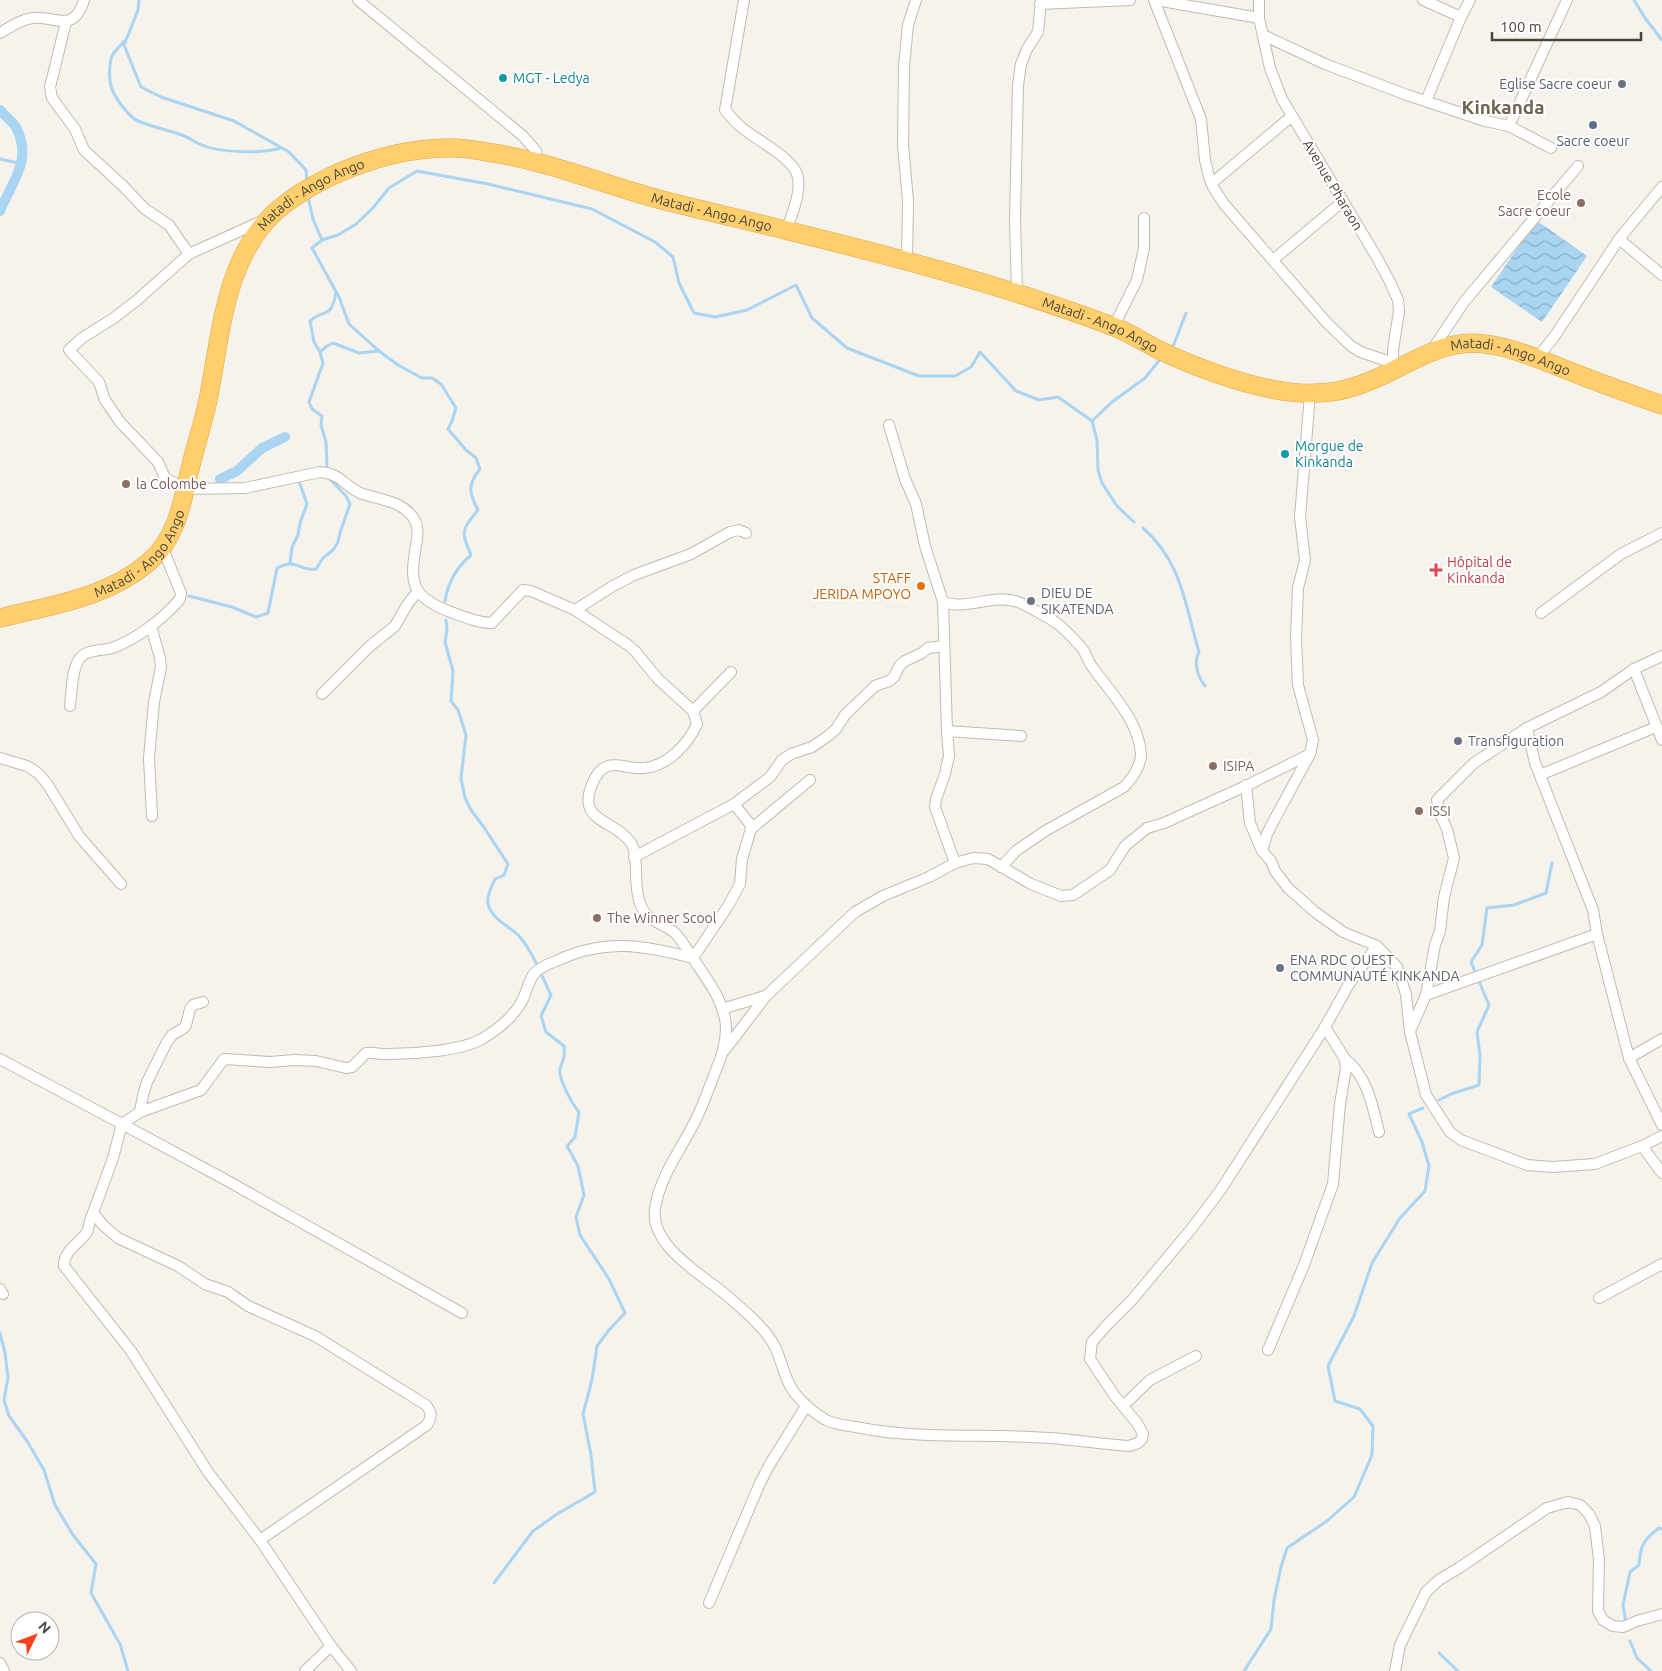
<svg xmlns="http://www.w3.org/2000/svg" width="1662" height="1671" viewBox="0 0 1662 1671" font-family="Ubuntu,sans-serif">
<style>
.water{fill:url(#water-waves)}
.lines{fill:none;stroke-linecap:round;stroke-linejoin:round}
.stream{stroke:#a9d4f2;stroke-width:3}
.canal{stroke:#a9d4f2;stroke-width:10}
.street-casing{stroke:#c2bbae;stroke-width:12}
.highway-casing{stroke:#e0a43c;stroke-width:19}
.street{stroke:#fff;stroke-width:10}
.highway{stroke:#ffcf6e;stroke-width:18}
.culture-dot{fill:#0f9aa8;stroke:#fff;stroke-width:2}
.worship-dot{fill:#6b7280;stroke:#fff;stroke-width:2}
.service-dot{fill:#5c6f8a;stroke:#fff;stroke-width:2}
.education-dot{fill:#8d6e63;stroke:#fff;stroke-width:2}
.health-dot{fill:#e0444e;stroke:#fff;stroke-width:2}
.food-dot{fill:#e8710a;stroke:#fff;stroke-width:2}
.labels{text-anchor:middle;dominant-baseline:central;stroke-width:4;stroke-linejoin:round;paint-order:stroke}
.culture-label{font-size:14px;fill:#0d838f;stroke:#fff;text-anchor:start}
.worship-label{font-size:14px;fill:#5b616d;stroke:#fff;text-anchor:start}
.service-label{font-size:14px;fill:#4e5e75;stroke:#fff}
.street-label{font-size:14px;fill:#4b4439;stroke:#fff}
.education-label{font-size:14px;fill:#785e54;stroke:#fff;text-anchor:start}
.health-label{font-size:14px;fill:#be3a42;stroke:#fff;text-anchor:start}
.food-label{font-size:14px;fill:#c56008;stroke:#fff;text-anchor:end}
.district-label{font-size:19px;font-weight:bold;fill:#6e6250;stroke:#fff}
</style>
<defs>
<pattern id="water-waves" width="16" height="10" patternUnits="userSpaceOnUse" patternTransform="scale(1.25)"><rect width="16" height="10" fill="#a9d4f2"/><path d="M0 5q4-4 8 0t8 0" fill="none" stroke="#8caec5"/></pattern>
</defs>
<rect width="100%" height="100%" fill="#f6f3ec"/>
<path class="water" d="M 1536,220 L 1587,256 L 1542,322 L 1491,287 Z"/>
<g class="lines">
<g class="stream">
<path d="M 139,0 L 138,10 L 124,45 L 141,87 L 161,97 L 234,121 L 289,152 L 306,170 L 307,183"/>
<path d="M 1634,0 L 1645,18 L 1662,40"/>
<path d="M 124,41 C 119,48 113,51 111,59 C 109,68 109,81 112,89 C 115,98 130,118 138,121 C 152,127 168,130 182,135 C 188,137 193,141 199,144 C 219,153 260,154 281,148"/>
<path d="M 0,159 L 22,164"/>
<path d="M 308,197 L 313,219 L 322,240 L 338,235 L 356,224 L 372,209 L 389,188 L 417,171 L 488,184 L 592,209 L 655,242 L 673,257 L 679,283 L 694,313 L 715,317 L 747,310 L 796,285 L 812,318 L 847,348 L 919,376 L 955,376 L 971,367 L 980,352 L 1016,391 L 1039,400 L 1058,397 L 1092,421 L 1112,402 L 1145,378 L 1162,357"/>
<path d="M 322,240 L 312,248 L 339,297 L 349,324 L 379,351 L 398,365 L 422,378 L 432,378 L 441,384 L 456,408 L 452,421 L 448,429 L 466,450 L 476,458 L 480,469 C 467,485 469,493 478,510 C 461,531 461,531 471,555 C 457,567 448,582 445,601"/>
<path d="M 1170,349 L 1174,344 L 1186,313"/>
<path d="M 320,352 L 327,346 L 333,343 L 359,353 L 379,351"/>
<path d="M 1092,421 L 1097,440 L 1098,470 L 1102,483 L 1117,506 L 1134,522"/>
<path d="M 327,467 L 326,442 L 321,425 L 322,416 L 312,409 L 309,402 L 323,363 L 320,352 L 314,342 L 310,321 C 326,307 330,321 336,293"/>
<path d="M 1143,528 C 1182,562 1185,605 1199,652 C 1193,663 1198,677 1205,686"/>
<path d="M 290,563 L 292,547 L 298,535 L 300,523 L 307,504 L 299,481"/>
<path d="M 189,596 L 232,607 L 256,617 L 268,613 L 277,568 C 299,557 299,572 316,569 L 323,558 L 333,550 L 338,542 L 340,533 L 350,504 L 346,496 L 329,478"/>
<path d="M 446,620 L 447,630 L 445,642 L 453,671 L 451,701 L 458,710 L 466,735 L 461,778 L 465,798 L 471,810 L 483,826 L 508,864 L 504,875 L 495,879 C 492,886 486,896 488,904 C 492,920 510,926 520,937 C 534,954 541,975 551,995 L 541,1016 L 546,1032 L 564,1046 C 565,1059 563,1059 560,1069 C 558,1079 573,1105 579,1112 L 575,1137 L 567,1146 L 578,1166 L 584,1195 L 576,1217 L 580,1235 L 609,1279 L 625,1313 L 609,1330 L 597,1346 L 592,1380 L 583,1414 L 591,1455 L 595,1492 L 557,1514 L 533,1531 L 494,1583"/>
<path d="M 1439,1100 L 1451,1094 L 1479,1085 L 1480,1056 L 1477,1032 L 1489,1005 L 1471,962 L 1482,945 L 1487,908 L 1514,905 L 1546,893 L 1552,863"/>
<path d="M 0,1333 L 5,1353 L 8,1378 L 4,1400 L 9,1416 L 27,1441 L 44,1470 L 55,1505 L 73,1535 L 96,1564 L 91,1593 L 120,1644 L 128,1671"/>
<path d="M 1626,1623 L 1623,1605 L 1630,1572 L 1639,1565 C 1640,1546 1644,1539 1659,1528 L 1662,1529"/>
<path d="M 1630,1641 L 1637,1658 L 1651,1671"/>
<path d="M 1439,1653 L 1458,1671"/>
<path d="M 1244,1671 L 1271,1629 L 1274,1600 L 1281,1567 L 1287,1548 L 1327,1521 L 1354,1497 L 1372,1455 L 1373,1426 L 1360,1409 L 1335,1401 L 1328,1366 L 1354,1316 L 1372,1263 L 1400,1218 L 1425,1191 L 1429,1166 L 1422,1142 L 1409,1114 L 1423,1108"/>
</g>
<g class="canal">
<path d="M 0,110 C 5,116 12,121 16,127 C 33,161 12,181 0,211"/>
<path d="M 220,479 L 237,471 L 262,448 L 285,437"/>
</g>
<defs>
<g id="street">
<path d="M 358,0 L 523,136 L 536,151 L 535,162"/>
<path d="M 744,0 L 725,110 C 730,116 735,122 741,127 C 755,139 791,157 797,174 C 802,189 792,216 786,230"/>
<path d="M 1154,0 L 1201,119 L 1205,160 L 1209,177 L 1213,187 L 1224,204 L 1327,323 L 1351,346 L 1361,352 L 1393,363"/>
<path d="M 1156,0 L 1259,18"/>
<path d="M 1259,0 L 1259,18 L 1270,68 L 1282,99 L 1376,256 L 1390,282 L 1398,300 L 1399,311 L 1393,350 L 1393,370"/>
<path d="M 1423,0 L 1461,17 L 1470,0"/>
<path d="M 1040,4 L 1130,0"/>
<path d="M 66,22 L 50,87 L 52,98 L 75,129 L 84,150 L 123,186 L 145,209 L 169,225 L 189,254"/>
<path d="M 0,33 C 10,27 20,20 32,18 C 55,15 73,35 84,0"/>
<path d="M 1263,35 L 1325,64 L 1407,95 L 1485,121 L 1509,126 L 1551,148"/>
<path d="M 1426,101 L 1461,17"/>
<path d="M 1509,126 L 1567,0"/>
<path d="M 1212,183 L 1292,116"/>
<path d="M 264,220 L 189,254 L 136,301 L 114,318 L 82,338 L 69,350 L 99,382 L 105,400 L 120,422 L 158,462 L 165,478 L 186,489 L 245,488 L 320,472 C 342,474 343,485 360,493 C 379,500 402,500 414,519 C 419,527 418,536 416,545 C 410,581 410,596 448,611 C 462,616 477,623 492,623 L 519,594 L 523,590 L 531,591 L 575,610 L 628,645 L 635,651 L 657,678 L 693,711 L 697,724 C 688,744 668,766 644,768 C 624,770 608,755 595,778 C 572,823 614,818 631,843 C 641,858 630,892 645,913 C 653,923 666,925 675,933 C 682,940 687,950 693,958 C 706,979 726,1002 726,1029 C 726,1046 720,1060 714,1075 C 709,1088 704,1102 698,1115 C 684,1146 660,1174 655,1209 C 650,1246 701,1274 725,1294 C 741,1308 766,1328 775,1347 C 786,1371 784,1386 806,1405 C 811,1410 819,1416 826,1420 C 836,1425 850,1426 861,1428 C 923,1440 987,1433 1050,1438 C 1076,1440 1102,1444 1129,1446 L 1138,1443 L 1142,1439 L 1143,1434 L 1137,1423 L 1114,1395 L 1090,1359 L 1092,1342 L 1108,1324 L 1132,1300 L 1192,1228 L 1220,1191 L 1325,1027 L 1349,984 L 1377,946"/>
<path d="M 1619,239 L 1662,275"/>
<path d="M 1273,260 L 1342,202"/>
<path d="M 907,262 L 908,201 L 903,145 L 904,66 L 908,25 L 916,0"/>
<path d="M 1017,292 L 1015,219 L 1018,85 L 1021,64 L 1027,49 L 1038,32 L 1041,0"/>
<path d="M 1114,326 L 1137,280 L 1144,248 L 1144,218"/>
<path d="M 1432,350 L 1464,302 L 1578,166"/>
<path d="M 1537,358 L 1554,337 L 1619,239 L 1662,187"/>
<path d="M 1310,394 L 1300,517 L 1305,560 L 1298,588 L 1296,638 L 1298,685 L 1313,740 L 1310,754 L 1273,822 L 1267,834 L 1262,851 L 1271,861 L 1275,871 L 1288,888 L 1315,912 L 1343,932 L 1377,946 L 1397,967 L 1406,994 L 1410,1032 L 1426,1095 L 1450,1132 L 1461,1140 L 1527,1165 L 1552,1167 L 1595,1164 L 1642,1146 L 1662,1136"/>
<path d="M 889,425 L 905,479 L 916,504 L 925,546 L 943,602 L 947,731 L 949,756 L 945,774 L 936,799 L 935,807 L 955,863"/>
<path d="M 943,602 C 966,611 993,593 1018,602 C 1024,604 1053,620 1058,624 C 1065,630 1078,643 1084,651 C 1087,657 1089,663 1093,668 C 1111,693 1139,721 1141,754 C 1141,767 1132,778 1124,787 L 1045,831 L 1016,851 L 1001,867"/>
<path d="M 575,610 L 613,586 L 634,575 L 691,554 L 730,532 L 739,530 L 746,533"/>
<path d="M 1541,613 L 1621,554 L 1662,533"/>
<path d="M 151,626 L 160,658 L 161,667 L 154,702 L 149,758 L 152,816"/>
<path d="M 1634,669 L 1662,740"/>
<path d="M 322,694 L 369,647 L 395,626 L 407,605 L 418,591"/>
<path d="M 70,706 C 72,692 71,674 78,661 C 84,649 101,651 112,648 C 137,639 163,619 180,599 L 181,593 L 163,549"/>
<path d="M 693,711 L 731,672"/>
<path d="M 1527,728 L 1535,763 L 1593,910 L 1597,934 L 1629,1058 L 1662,1125"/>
<path d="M 947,731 L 1021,736"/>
<path d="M 0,758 L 27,766 L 38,773 L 48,785 L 79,836 L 121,884"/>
<path d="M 1540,775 L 1656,727"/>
<path d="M 1246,785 L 1250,823 L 1262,851"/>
<path d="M 751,829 L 810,780"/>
<path d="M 634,857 L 734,804 L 770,777 L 782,760 L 791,754 L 812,747 L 828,736 L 836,729 L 845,715 L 875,686 L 889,681 L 894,677 L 900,665 L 905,661 L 922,653 L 928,648 L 944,646"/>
<path d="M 1426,995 L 1597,934"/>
<path d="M 722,1009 L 765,996"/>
<path d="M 1410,1031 L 1426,995 L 1435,945 L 1440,931 L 1444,897 L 1454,858 L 1447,829 L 1440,814 L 1437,800 L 1474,763 L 1527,728 L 1601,692 L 1634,669 L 1662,656"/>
<path d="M 724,1051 L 766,996 L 855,912 L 883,896 L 929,877 L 955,863 L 973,858 L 988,859 L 1031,884 L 1061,896 L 1073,895 L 1110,870 L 1125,846 L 1147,828 L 1164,823 L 1248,785 L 1310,754"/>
<path d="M 1629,1058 L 1662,1039"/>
<path d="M 0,1059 L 122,1124 L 113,1158 L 93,1213 C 89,1220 89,1229 87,1232 C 80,1243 63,1251 64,1266 L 131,1351 L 208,1472 L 260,1540 L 331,1646 L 351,1671"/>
<path d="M 1345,1059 C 1367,1075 1373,1107 1379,1132"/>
<path d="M 140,1112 L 143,1095 L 147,1082 L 167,1042 L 172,1035 L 184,1028 L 186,1025 L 190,1009 L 193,1005 L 203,1002"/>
<path d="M 1642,1146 L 1662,1173"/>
<path d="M 93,1213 L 104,1226 L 118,1238 L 178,1266 L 205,1284 L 228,1292 L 248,1306 L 315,1336 L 426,1405 C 432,1413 432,1416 427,1425 L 260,1540"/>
<path d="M 0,1289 L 3,1294"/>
<path d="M 1599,1298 L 1662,1264"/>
<path d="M 462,1313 L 226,1180 L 122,1124 L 140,1112 L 201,1090 L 224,1059 L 270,1062 L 294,1060 L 316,1061 L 346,1068 L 352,1067 L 366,1053 C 374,1052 381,1055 389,1054 C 414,1054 460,1051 482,1039 C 497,1030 512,1018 521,1003 C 526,994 528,983 533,975 C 538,968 548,964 556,961 C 604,938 643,945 693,958 L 728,906 L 740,884 L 742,859 L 751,829 L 750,824 L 734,804"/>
<path d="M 1268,1350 L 1304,1265 L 1333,1184 L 1340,1104 L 1346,1068 L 1345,1059 L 1325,1027"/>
<path d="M 1123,1406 L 1150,1380 L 1196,1356"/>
<path d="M 709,1603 L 760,1483 L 770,1464 L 806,1406"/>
<path d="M 0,1663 L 4,1671"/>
<path d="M 305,1671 L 331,1646"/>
<path d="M 1395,1671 L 1400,1645 L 1426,1592 L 1439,1580 L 1459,1568 L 1547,1508 L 1568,1502 L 1580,1505 L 1589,1514 L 1595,1526 L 1599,1560 L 1598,1611 L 1603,1620 L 1613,1626 L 1623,1627 L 1637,1621 L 1662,1614"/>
</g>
<g id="highway">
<path id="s1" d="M 0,618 C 52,605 107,598 149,562 C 175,540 182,505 189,473 C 195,447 204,421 209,395 C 222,328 226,248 285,204 C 330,170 396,147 453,148 C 467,148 480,151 493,153 C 550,162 603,184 658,199 C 700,210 742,219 785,230 C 895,257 1006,286 1112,326 C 1128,332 1142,341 1157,349 C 1190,365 1235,382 1271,389 C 1321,399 1351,392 1396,369 C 1420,357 1443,344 1471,343 C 1506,343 1545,362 1577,374 C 1605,385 1633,395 1662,405"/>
</g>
</defs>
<use href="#street" class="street-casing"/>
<use href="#highway" class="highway-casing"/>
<use href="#street" class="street"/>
<use href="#highway" class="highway"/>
</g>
<g class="culture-dot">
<circle cx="503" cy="78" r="5"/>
<circle cx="1285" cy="454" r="5"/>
</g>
<g class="worship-dot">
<circle cx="1622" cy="84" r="5"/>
<circle cx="1031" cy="601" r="5"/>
<circle cx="1458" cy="741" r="5"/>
<circle cx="1280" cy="968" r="5"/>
</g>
<circle class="service-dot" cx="1593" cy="125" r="5"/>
<g class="education-dot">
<circle cx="1581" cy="203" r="5"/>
<circle cx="126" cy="484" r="5"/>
<circle cx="1213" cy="766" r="5"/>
<circle cx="1419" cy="811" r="5"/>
<circle cx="597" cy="918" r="5"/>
</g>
<path class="health-dot" d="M1433.5 562.5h5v5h5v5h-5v5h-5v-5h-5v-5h5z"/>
<circle class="food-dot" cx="921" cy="586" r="5"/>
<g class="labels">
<g class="culture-label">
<text x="513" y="78">MGT - Ledya</text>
<text x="1295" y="446">Morgue de<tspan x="1295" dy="16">Kinkanda</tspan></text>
</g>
<g class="worship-label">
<text x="1612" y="84" text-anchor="end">Eglise Sacre coeur</text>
<text x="1041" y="593">DIEU DE<tspan x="1041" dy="16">SIKATENDA</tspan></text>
<text x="1468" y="741">Transfiguration</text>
<text x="1290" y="960">ENA RDC OUEST<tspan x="1290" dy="16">COMMUNAUTÉ KINKANDA</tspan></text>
</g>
<g class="service-label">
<text x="1593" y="141">Sacre coeur</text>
</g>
<g class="street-label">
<text transform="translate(1333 185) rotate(59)">Avenue Pharaon</text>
<text stroke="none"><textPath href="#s1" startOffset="579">Matadi - Ango Ango</textPath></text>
<text stroke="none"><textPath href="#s1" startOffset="999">Matadi - Ango Ango</textPath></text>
<text stroke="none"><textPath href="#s1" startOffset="1404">Matadi - Ango Ango</textPath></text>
<text stroke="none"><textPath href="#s1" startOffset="1838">Matadi - Ango Ango</textPath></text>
<text stroke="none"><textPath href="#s1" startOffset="160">Matadi - Ango Ango</textPath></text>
</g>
<g class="education-label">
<text x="1571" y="195" text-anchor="end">Ecole<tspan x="1571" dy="16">Sacre coeur</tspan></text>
<text x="136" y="484">la Colombe</text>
<text x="1223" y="766">ISIPA</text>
<text x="1429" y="811">ISSI</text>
<text x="607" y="918">The Winner Scool</text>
</g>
<g class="health-label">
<text x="1447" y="562">Hôpital de<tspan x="1447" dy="16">Kinkanda</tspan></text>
</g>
<g class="food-label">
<text x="911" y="578">STAFF<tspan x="911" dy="16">JERIDA MPOYO</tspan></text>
</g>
<g class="district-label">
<text x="1503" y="107">Kinkanda</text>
</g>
</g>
<g transform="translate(35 1636) rotate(48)"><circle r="24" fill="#ffffff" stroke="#b7b4b0"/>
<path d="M0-4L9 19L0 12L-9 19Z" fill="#fc3f1d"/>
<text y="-8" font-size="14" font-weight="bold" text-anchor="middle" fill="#4b4439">N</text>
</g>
<path d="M1492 32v8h149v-8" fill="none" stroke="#4b4439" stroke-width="2.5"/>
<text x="1500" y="32" font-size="15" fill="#4b4439" stroke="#ffffff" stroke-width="4" paint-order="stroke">100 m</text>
</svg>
